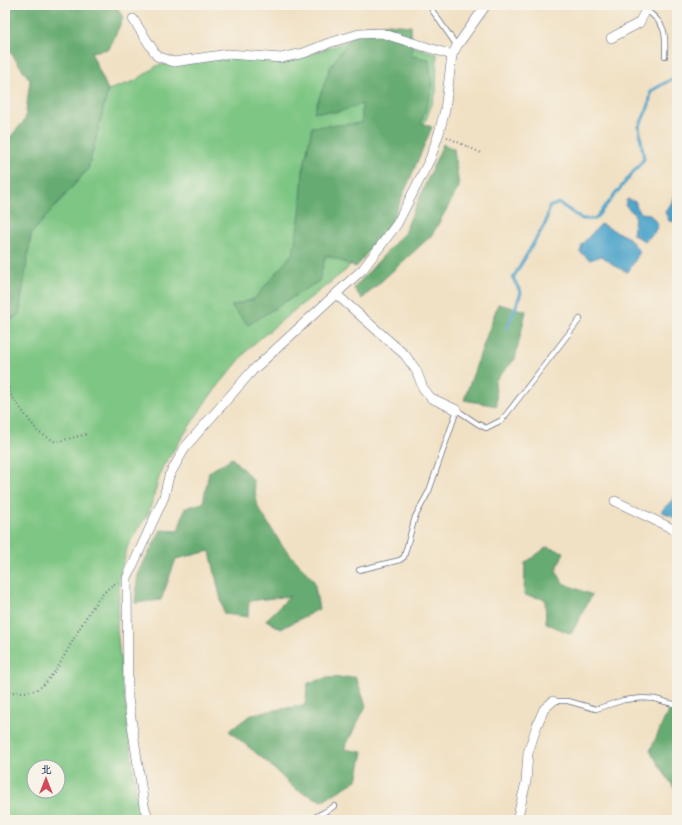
<svg xmlns="http://www.w3.org/2000/svg" width="682" height="825" viewBox="0 0 682 825" font-family="Sriracha,'LXGW WenKai TC',sans-serif">
<style>
.green{fill:#7ec683;stroke:#4c7a70;fill-rule:evenodd}
.forest{fill:#66ab71;stroke:#406d68}
.water{fill:#4ea4ca;stroke:#346a94}
.lines{fill:none;stroke-linecap:round;stroke-linejoin:round}
.stream{stroke:#4ea4ca;stroke-width:3}
.lane-casing{stroke:#666d82;stroke-width:6}
.street-casing{stroke:#666d82;stroke-width:10}
.path{stroke:#666d82;stroke-width:2;stroke-dasharray:1 3;stroke-linecap:butt}
.lane{stroke:#fff;stroke-width:4.5}
.street{stroke:#fff;stroke-width:9}
</style>
<rect width="100%" height="100%" fill="#f7f3e8"/>
<filter id="ink" filterUnits="userSpaceOnUse"><feTurbulence type="fractalNoise" baseFrequency=".025" numOctaves="2"/><feDisplacementMap in="SourceGraphic" scale="8" xChannelSelector="R" yChannelSelector="G"/><feConvolveMatrix kernelMatrix="1 2 1 2 8 2 1 2 1" color-interpolation-filters="sRGB"/></filter>
<filter id="wash" filterUnits="userSpaceOnUse"><feTurbulence type="fractalNoise" baseFrequency=".012" numOctaves="4" result="noise"/><feDisplacementMap in="SourceGraphic" scale="16" xChannelSelector="R" yChannelSelector="G"/><feGaussianBlur stdDeviation="0.9" result="paint"/><feColorMatrix in="noise" values="0 0 0 0 0 0 0 0 0 0 0 0 0 0 0 0 0 1.4 0 .05"/><feComposite in="paint" operator="in"/></filter>
<g filter="url(#wash)">
<rect width="100%" height="100%" fill="#f1e1c4"/>
<path class="green" d="M 361,36 L 413,46 L 437,54 L 436,93 L 404,178 L 379,228 L 346,270 L 291,313 L 251,346 L 206,401 L 162,468 L 149,512 L 128,545 L 120,576 L 117,630 L 139,820 L 5,820 L 5,325 L 19,314 L 31,234 L 88,169 L 108,90 L 135,81 L 158,65 L 186,62 L 219,56 L 295,60 ZM 34,767 L 58,767 L 58,791 L 34,791 Z"/>
<g class="forest">
<path d="M 5,5 L 116,5 L 123,18 L 109,49 L 91,52 L 108,90 L 88,169 L 31,234 L 19,314 L 5,325 L 5,143 L 25,120 L 30,80 L 5,45 Z"/>
<path d="M 389,24 L 411,26 L 412,56 L 429,59 L 432,89 L 421,123 L 432,127 L 392,221 L 356,267 L 326,255 L 319,281 L 248,325 L 231,306 L 254,299 L 293,253 L 300,214 L 303,171 L 312,127 L 362,123 L 362,104 L 338,112 L 314,112 L 330,68 L 357,27 Z"/>
<path d="M 443,144 L 454,149 L 459,187 L 432,235 L 362,299 L 354,288 L 404,233 Z"/>
<path d="M 498,304 L 526,311 L 515,359 L 495,381 L 497,406 L 464,400 Z"/>
<path d="M 232,458 L 253,480 L 258,507 L 281,544 L 314,581 L 319,609 L 281,629 L 266,620 L 290,596 L 249,601 L 248,617 L 224,614 L 210,551 L 176,559 L 161,600 L 135,603 L 138,573 L 161,530 L 178,531 L 185,508 L 203,503 L 209,472 Z"/>
<path d="M 547,547 L 564,552 L 556,570 L 563,583 L 592,595 L 571,634 L 546,623 L 545,599 L 524,595 L 525,563 Z"/>
<path d="M 356,677 L 366,706 L 344,749 L 363,752 L 357,780 L 322,801 L 295,789 L 267,762 L 229,731 L 252,714 L 305,705 L 308,683 L 327,678 Z"/>
<path d="M 669,709 L 677,717 L 677,796 L 676,791 L 650,751 Z"/>
</g>
<g class="water">
<path d="M 677,185 L 677,222 L 669,221 L 665,212 L 671,204 Z"/>
<path d="M 627,199 L 636,202 L 636,206 L 641,213 L 650,214 L 658,225 L 654,233 L 645,241 L 633,235 L 635,215 L 625,205 Z"/>
<path d="M 601,224 L 629,238 L 640,252 L 628,272 L 616,267 L 602,256 L 590,260 L 580,252 L 582,244 Z"/>
<path d="M 677,495 L 677,519 L 661,511 Z"/>
</g>
<g class="lines">
<path class="stream" d="M 507,329 L 521,293 L 513,278 L 546,222 L 549,207 L 559,203 L 582,219 L 595,219 L 644,159 L 639,127 L 649,105 L 651,91 L 677,76"/>
</g>
</g>
<g filter="url(#ink)">
<g class="lines">
<defs>
<g id="lane">
<path d="M 431,5 L 432,10 L 457,46"/>
<path d="M 646,10 C 666,24 666,33 665,56"/>
<path d="M 359,570 L 400,560 L 404,557 L 415,517 L 429,491 L 457,410 L 478,424 L 486,428 L 502,420 L 580,319"/>
<path d="M 553,701 L 568,701 L 596,709 L 624,700 L 643,698 L 655,699 L 677,705"/>
<path d="M 311,820 C 318,814 327,812 334,806"/>
</g>
<g id="street">
<path d="M 133,19 L 157,56 L 174,62 L 228,54 L 281,58 L 304,53 L 329,43 L 359,34 L 381,33 L 452,55"/>
<path d="M 611,38 L 639,23 L 646,10 L 646,5"/>
<path d="M 336,294 L 405,355 L 416,370 L 423,388 L 431,398 L 457,410"/>
<path d="M 615,501 L 677,531"/>
<path d="M 149,820 L 144,806 L 128,698 L 127,578 L 164,497 L 169,476 L 186,446 L 252,371 L 363,269 L 397,224 L 430,159 L 439,133 L 445,110 L 452,55 L 457,46 L 486,5"/>
<path d="M 517,820 L 526,782 L 528,753 L 537,725 L 544,709 L 553,701"/>
</g>
</defs>
<use href="#lane" class="lane-casing"/>
<use href="#street" class="street-casing"/>
<g class="path">
<path d="M 447,137 L 481,153"/>
<path d="M 5,368 L 10,394 L 38,432 L 56,442 L 87,434"/>
<path d="M 5,692 C 15,692 26,693 35,690 C 44,687 49,678 55,671 C 71,648 94,592 118,582"/>
</g>
<use href="#lane" class="lane"/>
<use href="#street" class="street"/>
</g>
</g>
<rect width="682" height="825" fill="none" stroke="#f7f3e8" stroke-width="20"/>
<g transform="translate(46 779)"><circle r="19" fill="#f7f3e8" stroke="#9fa5b1"/>
<path d="M0-3L7 15L0 10L-7 15Z" fill="#d1495b"/>
<text y="-6" font-size="11" font-weight="bold" text-anchor="middle" fill="#1b2f5e">北</text>
</g>
</svg>
